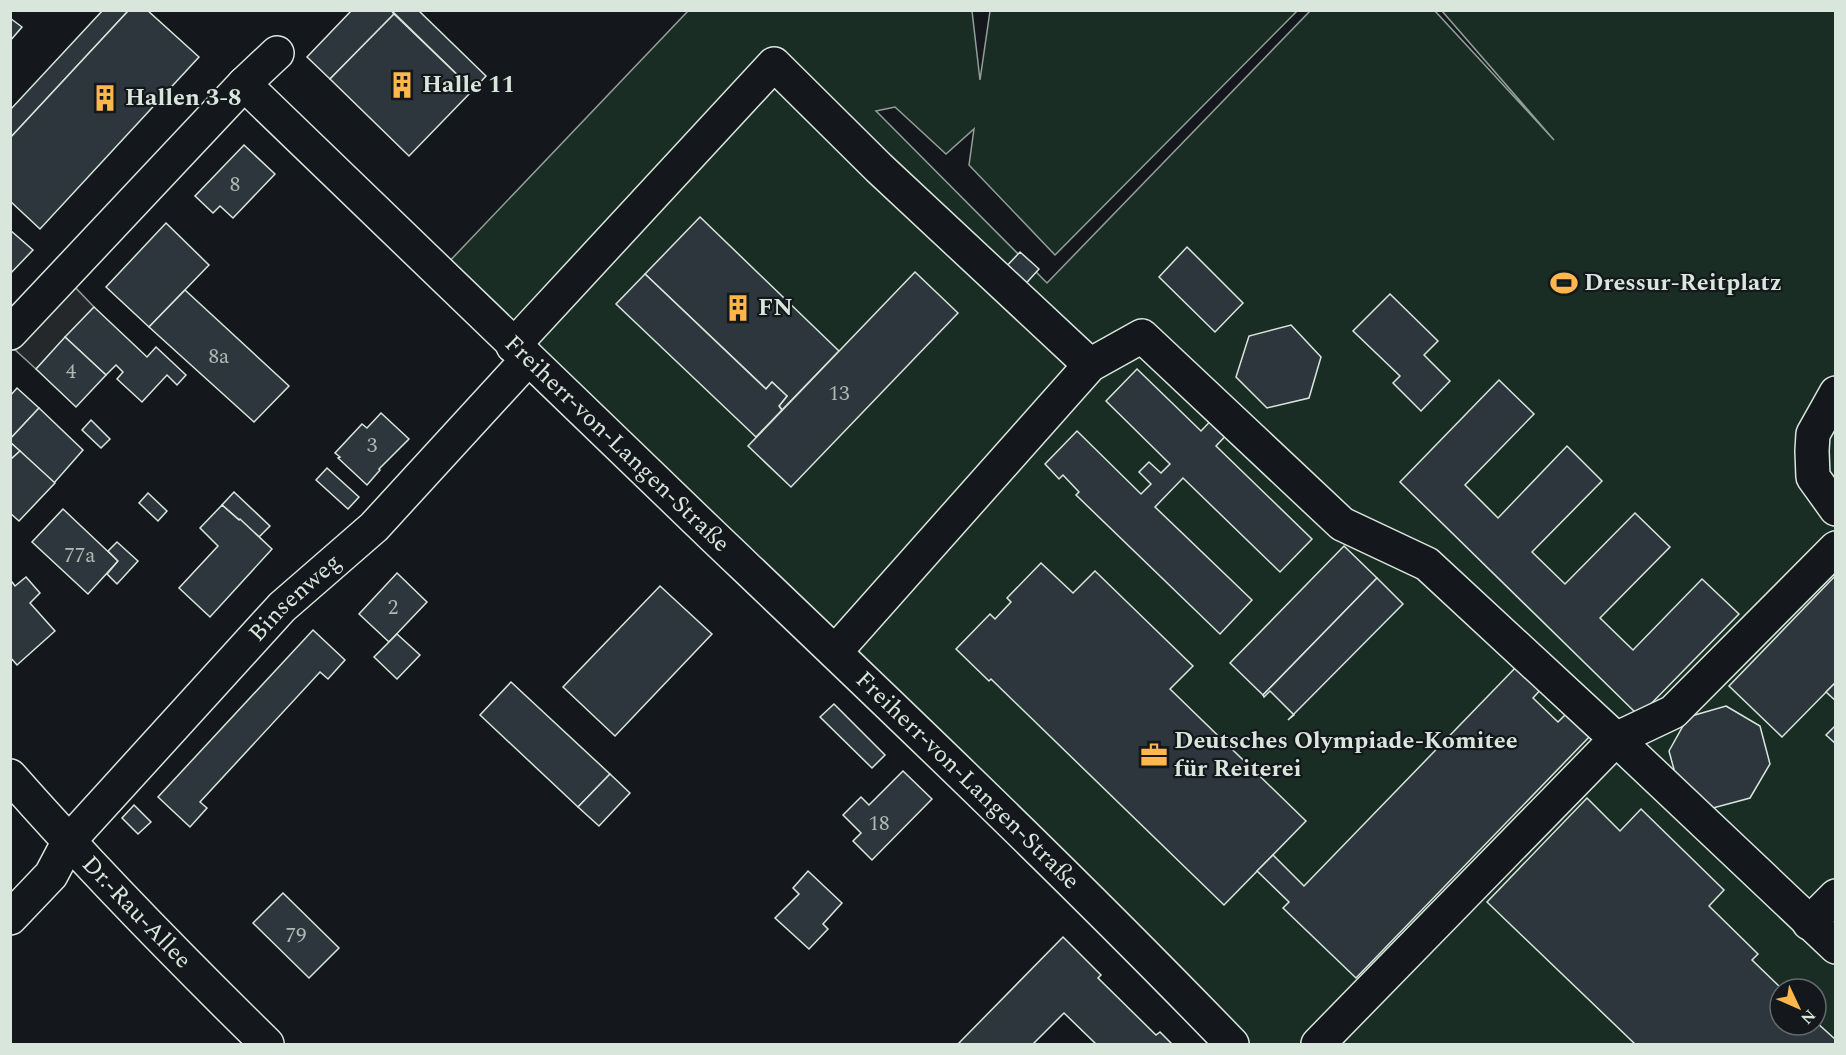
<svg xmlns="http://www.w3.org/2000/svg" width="1846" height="1055" viewBox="0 0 1846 1055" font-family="Spectral,serif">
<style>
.green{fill:#1a2d24;stroke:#939e99;stroke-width:1.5;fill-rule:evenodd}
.parking{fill:#24282b;stroke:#939e99;stroke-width:1.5}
.building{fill:#2c363c;stroke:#d8e6dc;stroke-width:1.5}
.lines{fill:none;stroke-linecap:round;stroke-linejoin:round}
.minor-casing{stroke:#d8e6dc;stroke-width:36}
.minor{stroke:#14181c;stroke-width:33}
.labels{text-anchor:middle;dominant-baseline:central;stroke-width:4.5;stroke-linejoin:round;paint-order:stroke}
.number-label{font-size:21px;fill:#adbab4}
.poi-label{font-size:24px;font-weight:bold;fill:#d8e6dc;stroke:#14181c;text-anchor:start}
.street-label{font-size:24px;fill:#d8e6dc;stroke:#14181c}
</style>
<rect width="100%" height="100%" fill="#14181c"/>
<path class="green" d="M 688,11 L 972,11 L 980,80 L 990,11 L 1297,11 L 1055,255 L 969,165 L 974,129 L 946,154 L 895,107 L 876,111 L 1047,283 L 1310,11 L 1435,11 L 1554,140 L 1442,11 L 1835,11 L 1835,1044 L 1209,1044 L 846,648 L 444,267 ZM 1780,989 L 1816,989 L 1816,1025 L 1780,1025 Z"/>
<path class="parking" d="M 72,284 L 94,307 L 36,369 L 13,348 Z"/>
<g class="building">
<path d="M 103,10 L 129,10 L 10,138 L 10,110 Z"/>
<path d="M 129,10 L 147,10 L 199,57 L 40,229 L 10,201 L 10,138 Z"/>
<path d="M 352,10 L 391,10 L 394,14 L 330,79 L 307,57 Z"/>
<path d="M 391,10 L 418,10 L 486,76 L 473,90 Z"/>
<path d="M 394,14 L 473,90 L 409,156 L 330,79 Z"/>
<path d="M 10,18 L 22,27 L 10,41 Z"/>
<path d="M 244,145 L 275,174 L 233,218 L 220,206 L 213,213 L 195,196 Z"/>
<path d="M 700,217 L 839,351 L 782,410 L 779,406 L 787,396 L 772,382 L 766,389 L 645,274 Z"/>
<path d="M 166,223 L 209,265 L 149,327 L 106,287 Z"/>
<path d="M 10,230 L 33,250 L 10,274 Z"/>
<path d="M 1187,247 L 1243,303 L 1215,332 L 1159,277 Z"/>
<path d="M 1020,252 L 1039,269 L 1020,290 L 1001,272 Z"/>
<path d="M 915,272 L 958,313 L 791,487 L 748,446 Z"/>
<path d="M 645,274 L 766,389 L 772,382 L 787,396 L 779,406 L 782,410 L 756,437 L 616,304 Z"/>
<path d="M 185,290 L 289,386 L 254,422 L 149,327 Z"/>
<path d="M 1390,294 L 1438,341 L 1424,355 L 1450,381 L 1421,411 L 1393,383 L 1400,376 L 1353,331 Z"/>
<path d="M 94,307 L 147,357 L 156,347 L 186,375 L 177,385 L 167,375 L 142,402 L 117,379 L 123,372 L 116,365 L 106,375 L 65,337 Z"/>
<path d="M 1291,325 L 1321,357 L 1309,398 L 1267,408 L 1236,377 L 1249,336 Z"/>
<path d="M 65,337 L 106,375 L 76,407 L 36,369 Z"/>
<path d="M 1137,369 L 1201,431 L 1221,410 L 1236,425 L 1216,446 L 1312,539 L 1280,572 L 1183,478 L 1155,507 L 1252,600 L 1220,634 L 1076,495 L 1079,492 L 1063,475 L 1059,479 L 1045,464 L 1077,431 L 1141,494 L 1151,484 L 1139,472 L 1149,462 L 1161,473 L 1170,464 L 1106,401 Z"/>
<path d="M 1499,380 L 1534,414 L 1465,485 L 1498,518 L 1567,446 L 1602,481 L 1532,552 L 1565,584 L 1635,513 L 1670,547 L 1600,618 L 1633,650 L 1702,579 L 1739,614 L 1639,716 L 1400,482 Z"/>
<path d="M 17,388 L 39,408 L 10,439 L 10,396 Z"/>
<path d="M 39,408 L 83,450 L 54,483 L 10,442 L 10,439 Z"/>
<path d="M 381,413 L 409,439 L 379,469 L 380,470 L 367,485 L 338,458 L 340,457 L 335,453 L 362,424 L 367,428 Z"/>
<path d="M 91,420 L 110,439 L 101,448 L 82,430 Z"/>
<path d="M 10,442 L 20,451 L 10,460 Z"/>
<path d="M 20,451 L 55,483 L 19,521 L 10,513 L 10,460 Z"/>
<path d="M 327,468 L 359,497 L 348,509 L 316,480 Z"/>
<path d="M 234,492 L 270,526 L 259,537 L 222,505 Z"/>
<path d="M 148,493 L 167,511 L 158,521 L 139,503 Z"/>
<path d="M 222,505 L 239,520 L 240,519 L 272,549 L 210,617 L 179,588 L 218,546 L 200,528 Z"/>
<path d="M 63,509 L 118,561 L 88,594 L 32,542 Z"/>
<path d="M 117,542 L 138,561 L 117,584 L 107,574 L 118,561 L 108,551 Z"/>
<path d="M 1344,546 L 1377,578 L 1263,695 L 1230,663 Z"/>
<path d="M 1041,563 L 1073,593 L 1095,571 L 1193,666 L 1170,689 L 1306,821 L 1224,905 L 991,679 L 989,681 L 956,649 L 990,614 L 995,619 L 1011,602 L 1007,598 Z"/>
<path d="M 397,573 L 427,602 L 389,642 L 359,614 Z"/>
<path d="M 1836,575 L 1836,682 L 1782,737 L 1729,686 Z"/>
<path d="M 26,577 L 40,593 L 30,603 L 55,631 L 17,665 L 10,657 L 10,583 L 12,582 L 15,586 Z"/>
<path d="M 1377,578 L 1403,604 L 1288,720 L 1294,715 L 1270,691 L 1264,697 L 1263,695 Z"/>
<path d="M 660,586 L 712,634 L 615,736 L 563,687 Z"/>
<path d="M 313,630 L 345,660 L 328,679 L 320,672 L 200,802 L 207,808 L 190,827 L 158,797 Z"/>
<path d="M 397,634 L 420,655 L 397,679 L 374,657 Z"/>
<path d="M 1519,664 L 1543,687 L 1533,698 L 1558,722 L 1569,711 L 1592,734 L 1356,978 L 1283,908 L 1289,902 L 1257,871 L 1273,855 L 1304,886 Z"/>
<path d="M 511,682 L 610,774 L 578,807 L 480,715 Z"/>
<path d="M 1836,682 L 1836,701 L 1826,692 Z"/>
<path d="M 834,704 L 885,755 L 872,768 L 820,717 Z"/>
<path d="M 1726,706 L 1760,726 L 1770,764 L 1750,798 L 1713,808 L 1679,788 L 1669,751 L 1688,717 Z"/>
<path d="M 1836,725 L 1836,744 L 1826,735 Z"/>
<path d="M 903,771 L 932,799 L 872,860 L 853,841 L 861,833 L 843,815 L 861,797 L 869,805 Z"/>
<path d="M 610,774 L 630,793 L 599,826 L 578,807 Z"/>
<path d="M 1587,798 L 1620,831 L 1641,809 L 1724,890 L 1709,906 L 1758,954 L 1752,960 L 1782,989 L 1780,989 L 1780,1025 L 1816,1025 L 1816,1022 L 1836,1040 L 1836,1044 L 1635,1044 L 1487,902 Z"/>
<path d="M 134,805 L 151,822 L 138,834 L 122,818 Z"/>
<path d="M 808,871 L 842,903 L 823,924 L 828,929 L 809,949 L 775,918 L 799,894 L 793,888 Z"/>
<path d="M 283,893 L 339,948 L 309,978 L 253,923 Z"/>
<path d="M 1063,937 L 1101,975 L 1098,978 L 1156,1035 L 1160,1032 L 1172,1044 L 1096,1044 L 1064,1013 L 1033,1044 L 958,1044 Z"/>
</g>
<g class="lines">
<defs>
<g id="minor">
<path d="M 244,84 L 277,53"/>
<path id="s1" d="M 10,333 L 244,84 C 400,235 556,386 713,536 C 888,703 1064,870 1232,1044"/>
<path d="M 513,346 L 774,64 L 879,168 L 1090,365"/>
<path d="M 1836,393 L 1813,434 L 1812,451 L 1813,477 L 1836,509"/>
<path d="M 1836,548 L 1673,712 L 1616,739 L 1836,947"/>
<path d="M 835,652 L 1090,365 L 1142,336 L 1342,524 L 1427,564 L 1616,739 L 1318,1044"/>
<path id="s2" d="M 10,776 C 92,869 179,958 267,1044"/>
<path id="s3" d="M 10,918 L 51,875 L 69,841 L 282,607 L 374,527 L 528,359"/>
<path d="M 1809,923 L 1836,896"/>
</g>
</defs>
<use href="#minor" class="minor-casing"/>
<use href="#minor" class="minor"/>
</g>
<defs>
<symbol id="building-bare" viewBox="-9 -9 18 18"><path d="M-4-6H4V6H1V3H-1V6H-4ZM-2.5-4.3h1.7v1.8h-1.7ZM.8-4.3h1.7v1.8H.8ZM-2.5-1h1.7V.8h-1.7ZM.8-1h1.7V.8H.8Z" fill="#ffb74d" stroke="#14181c" stroke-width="2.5" paint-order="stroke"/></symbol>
<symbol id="stadium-bare" viewBox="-9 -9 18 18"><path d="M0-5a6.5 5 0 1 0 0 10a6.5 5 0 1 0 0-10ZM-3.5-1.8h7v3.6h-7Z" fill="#ffb74d" stroke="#14181c" stroke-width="2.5" paint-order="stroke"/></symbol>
<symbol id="office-bare" viewBox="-9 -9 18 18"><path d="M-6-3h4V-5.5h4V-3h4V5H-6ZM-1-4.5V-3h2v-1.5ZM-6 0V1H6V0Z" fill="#ffb74d" stroke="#14181c" stroke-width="2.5" paint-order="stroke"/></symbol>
</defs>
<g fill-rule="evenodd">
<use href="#building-bare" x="383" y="66" width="38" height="38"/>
<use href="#building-bare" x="86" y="79" width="38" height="38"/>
<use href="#stadium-bare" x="1545" y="264" width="38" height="38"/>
<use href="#building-bare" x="719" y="289" width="38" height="38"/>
<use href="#office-bare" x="1135" y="736" width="38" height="38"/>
</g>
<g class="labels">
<g class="number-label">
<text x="235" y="185">8</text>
<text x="219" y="357">8a</text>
<text x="71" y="372">4</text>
<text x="839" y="394">13</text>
<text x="372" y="446">3</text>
<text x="80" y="556">77a</text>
<text x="393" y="608">2</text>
<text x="879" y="824">18</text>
<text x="296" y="936">79</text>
</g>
<g class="poi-label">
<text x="422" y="85">Halle 11</text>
<text x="125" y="98">Hallen 3-8</text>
<text x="1584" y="283">Dressur-Reitplatz</text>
<text x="758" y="308">FN</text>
<text x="1174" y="741">Deutsches Olympiade-Komitee<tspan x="1174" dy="28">für Reiterei</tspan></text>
</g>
<g class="street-label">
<text stroke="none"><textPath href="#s1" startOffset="860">Freiherr-von-Langen-Straße</textPath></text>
<text stroke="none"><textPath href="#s3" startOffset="430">Binsenweg</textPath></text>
<text stroke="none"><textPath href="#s1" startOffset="1346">Freiherr-von-Langen-Straße</textPath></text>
<text stroke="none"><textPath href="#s2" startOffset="186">Dr.-Rau-Allee</textPath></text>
</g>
</g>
<rect width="1846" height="1055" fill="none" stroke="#d8e6dc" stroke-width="24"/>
<g transform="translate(1798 1007) rotate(134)"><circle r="28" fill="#14181c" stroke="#626a69" stroke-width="1.5"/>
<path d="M0-4.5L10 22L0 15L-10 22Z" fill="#ffb74d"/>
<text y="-9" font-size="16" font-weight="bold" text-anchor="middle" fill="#d8e6dc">N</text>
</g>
</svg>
